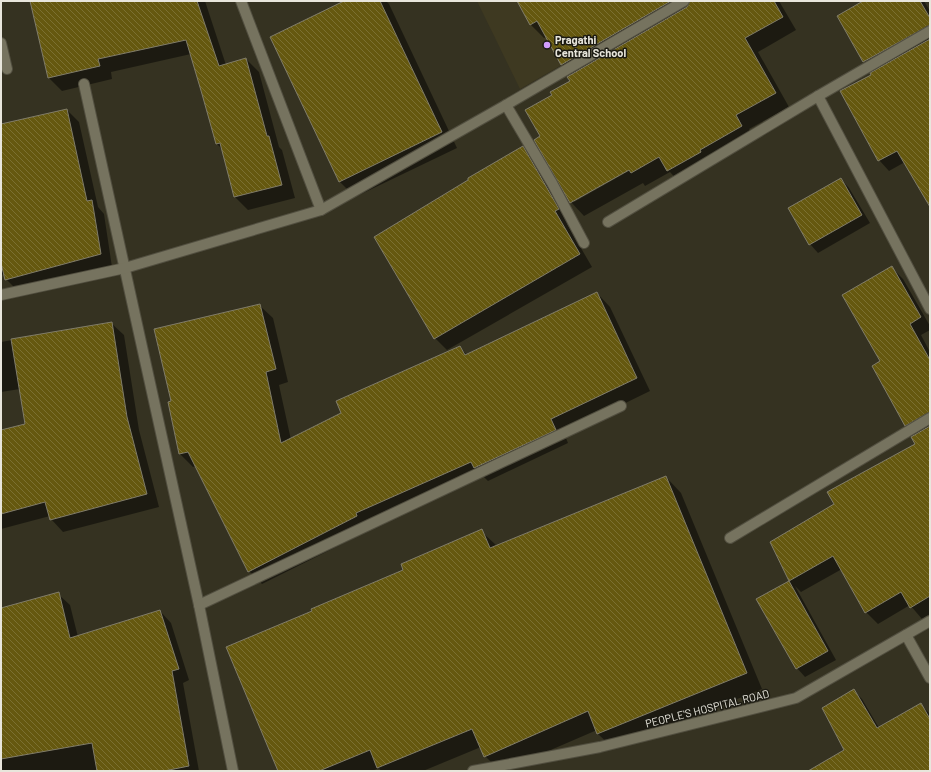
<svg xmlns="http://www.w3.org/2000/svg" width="931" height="772" viewBox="0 0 931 772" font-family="Barlow,sans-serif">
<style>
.built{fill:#3e3921}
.shadow{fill:#0007;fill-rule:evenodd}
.building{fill:url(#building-back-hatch);stroke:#807c69}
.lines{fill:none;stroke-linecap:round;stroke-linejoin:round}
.minor-casing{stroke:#524f40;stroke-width:12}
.minor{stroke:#76735f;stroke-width:10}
.poi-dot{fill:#d29dfd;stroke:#1b1a12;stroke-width:1.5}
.labels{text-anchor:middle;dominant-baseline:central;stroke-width:3;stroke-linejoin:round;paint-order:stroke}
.poi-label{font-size:11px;font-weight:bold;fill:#e8e6dc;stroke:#1b1a12;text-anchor:start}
.street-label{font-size:11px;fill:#e8e6dc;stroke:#1b1a12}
</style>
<defs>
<pattern id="building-back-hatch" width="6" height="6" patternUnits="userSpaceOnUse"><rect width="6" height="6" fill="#65580f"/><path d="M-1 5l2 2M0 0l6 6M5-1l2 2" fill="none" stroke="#7b7031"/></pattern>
</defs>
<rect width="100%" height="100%" fill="#353221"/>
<path class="built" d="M 477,1 L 672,1 L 520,89 Z"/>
<g class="shadow">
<path d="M 31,1 L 205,1 L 226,65 L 246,59 L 259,72 L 279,147 L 282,150 L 295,198 L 248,210 L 235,197 L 223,150 L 216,143 L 191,54 L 111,72 L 112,79 L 62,91 L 49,78 Z"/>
<path d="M 347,1 L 386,1 L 389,4 L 457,148 L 355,197 L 339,181 Z"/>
<path d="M 518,1 L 779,1 L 796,30 L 758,52 L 789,107 L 749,129 L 755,140 L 713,164 L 714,165 L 681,184 L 670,172 L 645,186 L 643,183 L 584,216 L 571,202 L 553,95 L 571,81 L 572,75 L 562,65 L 547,37 L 544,38 L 531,25 ZM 633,167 L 634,168 L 574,202 L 574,200 Z"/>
<path d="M 865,1 L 924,1 L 930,11 L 930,205 L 905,162 L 889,171 L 879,160 L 872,75 L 874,72 L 864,62 L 838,17 Z"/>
<path d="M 67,110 L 79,122 L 98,207 L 104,214 L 112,267 L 19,292 L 6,279 L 5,274 L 1,275 L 1,125 Z"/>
<path d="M 523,148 L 535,160 L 570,222 L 567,224 L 592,267 L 447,350 L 435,338 Z"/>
<path d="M 841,179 L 849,188 L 870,223 L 818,253 L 810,244 Z"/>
<path d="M 892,268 L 903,279 L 930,326 L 930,330 L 921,335 L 930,352 L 930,614 L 922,619 L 910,605 L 878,624 L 866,612 L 842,569 L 801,592 L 795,586 L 836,660 L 805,677 L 797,668 L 758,600 L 790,582 L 771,543 L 835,504 L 916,444 L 916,435 L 906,425 L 882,362 Z"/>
<path d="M 597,293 L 610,307 L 650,391 L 564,433 L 568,443 L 488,481 L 483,476 L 370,530 L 262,584 L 249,571 L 196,466 L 193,467 L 180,454 L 172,402 L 259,305 L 273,318 L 288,382 L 279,385 L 291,440 L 342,413 L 460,347 L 467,355 Z"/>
<path d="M 111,323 L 124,335 L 139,430 L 159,507 L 63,532 L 51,519 L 50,516 L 1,529 L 1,432 L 26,425 L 20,389 L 1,392 L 1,342 Z"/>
<path d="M 666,477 L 681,493 L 762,689 L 614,749 L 598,734 L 597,730 L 502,771 L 500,771 L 485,756 L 481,747 L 423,771 L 381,771 L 379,768 L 372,771 L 279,771 L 313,612 L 405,571 L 481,531 L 497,546 Z"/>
<path d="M 58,594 L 70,605 L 78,637 L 160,611 L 171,623 L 189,680 L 183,683 L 199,771 L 1,771 L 1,609 Z"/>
<path d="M 854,691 L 862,699 L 879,728 L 921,705 L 929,713 L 930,771 L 824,771 L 845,750 Z"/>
</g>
<g class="building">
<path d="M 30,1 L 197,1 L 219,66 L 246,58 L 267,136 L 269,136 L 282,185 L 234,197 L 220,143 L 216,144 L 202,94 L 186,40 L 98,59 L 100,66 L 48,78 Z"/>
<path d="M 344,1 L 380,1 L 442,132 L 339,182 L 270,37 Z"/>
<path d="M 517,1 L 671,1 L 561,65 L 537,21 L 530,25 Z"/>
<path d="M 690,1 L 774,1 L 783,17 L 745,38 L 776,93 L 736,115 L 742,126 L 700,150 L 701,152 L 667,171 L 659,157 L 631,173 L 629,170 L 570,203 L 534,140 L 540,136 L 525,110 L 552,95 L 550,92 L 570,81 L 567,77 L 687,7 Z"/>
<path d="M 863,1 L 920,1 L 930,18 L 930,25 L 863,62 L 837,16 Z"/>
<path d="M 930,39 L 930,207 L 897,151 L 878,161 L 840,91 L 871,75 L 870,73 Z"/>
<path d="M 67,109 L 87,201 L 92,200 L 101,254 L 5,280 L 1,263 L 1,124 Z"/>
<path d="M 523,146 L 559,209 L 555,211 L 580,254 L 434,339 L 374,237 L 468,180 L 468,178 Z"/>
<path d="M 841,178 L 862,215 L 809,245 L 788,208 Z"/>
<path d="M 892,266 L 921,317 L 910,324 L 930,360 L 930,412 L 905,426 L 872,366 L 880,361 L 842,295 Z"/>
<path d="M 597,292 L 637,378 L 551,419 L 556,430 L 474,468 L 471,462 L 356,513 L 357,516 L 248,572 L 188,452 L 179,454 L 168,402 L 171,401 L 154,329 L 260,304 L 276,369 L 266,372 L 281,443 L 341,413 L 336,401 L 460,346 L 465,355 Z"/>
<path d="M 112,322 L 127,417 L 147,494 L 50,520 L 45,502 L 1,514 L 1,430 L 25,424 L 11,339 Z"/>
<path d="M 930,426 L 930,596 L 910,608 L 901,592 L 865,613 L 833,556 L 789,581 L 770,542 L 834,504 L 827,492 L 915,444 L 911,437 Z"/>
<path d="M 666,476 L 747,673 L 597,734 L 588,711 L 484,757 L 472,729 L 377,768 L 370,750 L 319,771 L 278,771 L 226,647 L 312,611 L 311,609 L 403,570 L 401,564 L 482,529 L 490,548 Z"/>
<path d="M 789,581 L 828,651 L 796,669 L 756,599 Z"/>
<path d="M 59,592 L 70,638 L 160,610 L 179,669 L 172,671 L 189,766 L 164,771 L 97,771 L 92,743 L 1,759 L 1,608 Z"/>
<path d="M 854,689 L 877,728 L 921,703 L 930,719 L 930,771 L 808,771 L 844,750 L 822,708 Z"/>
</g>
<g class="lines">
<defs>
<g id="minor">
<path d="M 241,1 L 321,210"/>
<path d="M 1,43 L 7,69"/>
<path d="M 84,84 L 199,605 L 233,771"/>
<path d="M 818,96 L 930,309"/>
<path d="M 506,105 L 552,183 L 584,243"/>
<path d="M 608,222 L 818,96 L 930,31"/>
<path d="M 1,295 L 125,268 L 321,210 L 506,105 L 684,1"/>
<path d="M 730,538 L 930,418"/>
<path d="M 199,605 L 621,406"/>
<path d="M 906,635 L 930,678"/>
<path d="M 473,771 L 600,747 L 796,698 L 930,621"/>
</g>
</defs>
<use href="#minor" class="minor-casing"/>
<use href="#minor" class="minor"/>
</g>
<circle class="poi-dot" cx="547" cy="45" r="4"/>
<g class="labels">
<g class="poi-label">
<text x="555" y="39">Pragathi<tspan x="555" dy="13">Central School</tspan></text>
</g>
<g class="street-label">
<text transform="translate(707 708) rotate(-14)">PEOPLE'S HOSPITAL ROAD</text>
</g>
</g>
<rect width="931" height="772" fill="none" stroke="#e8e6dc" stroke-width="4"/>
</svg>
